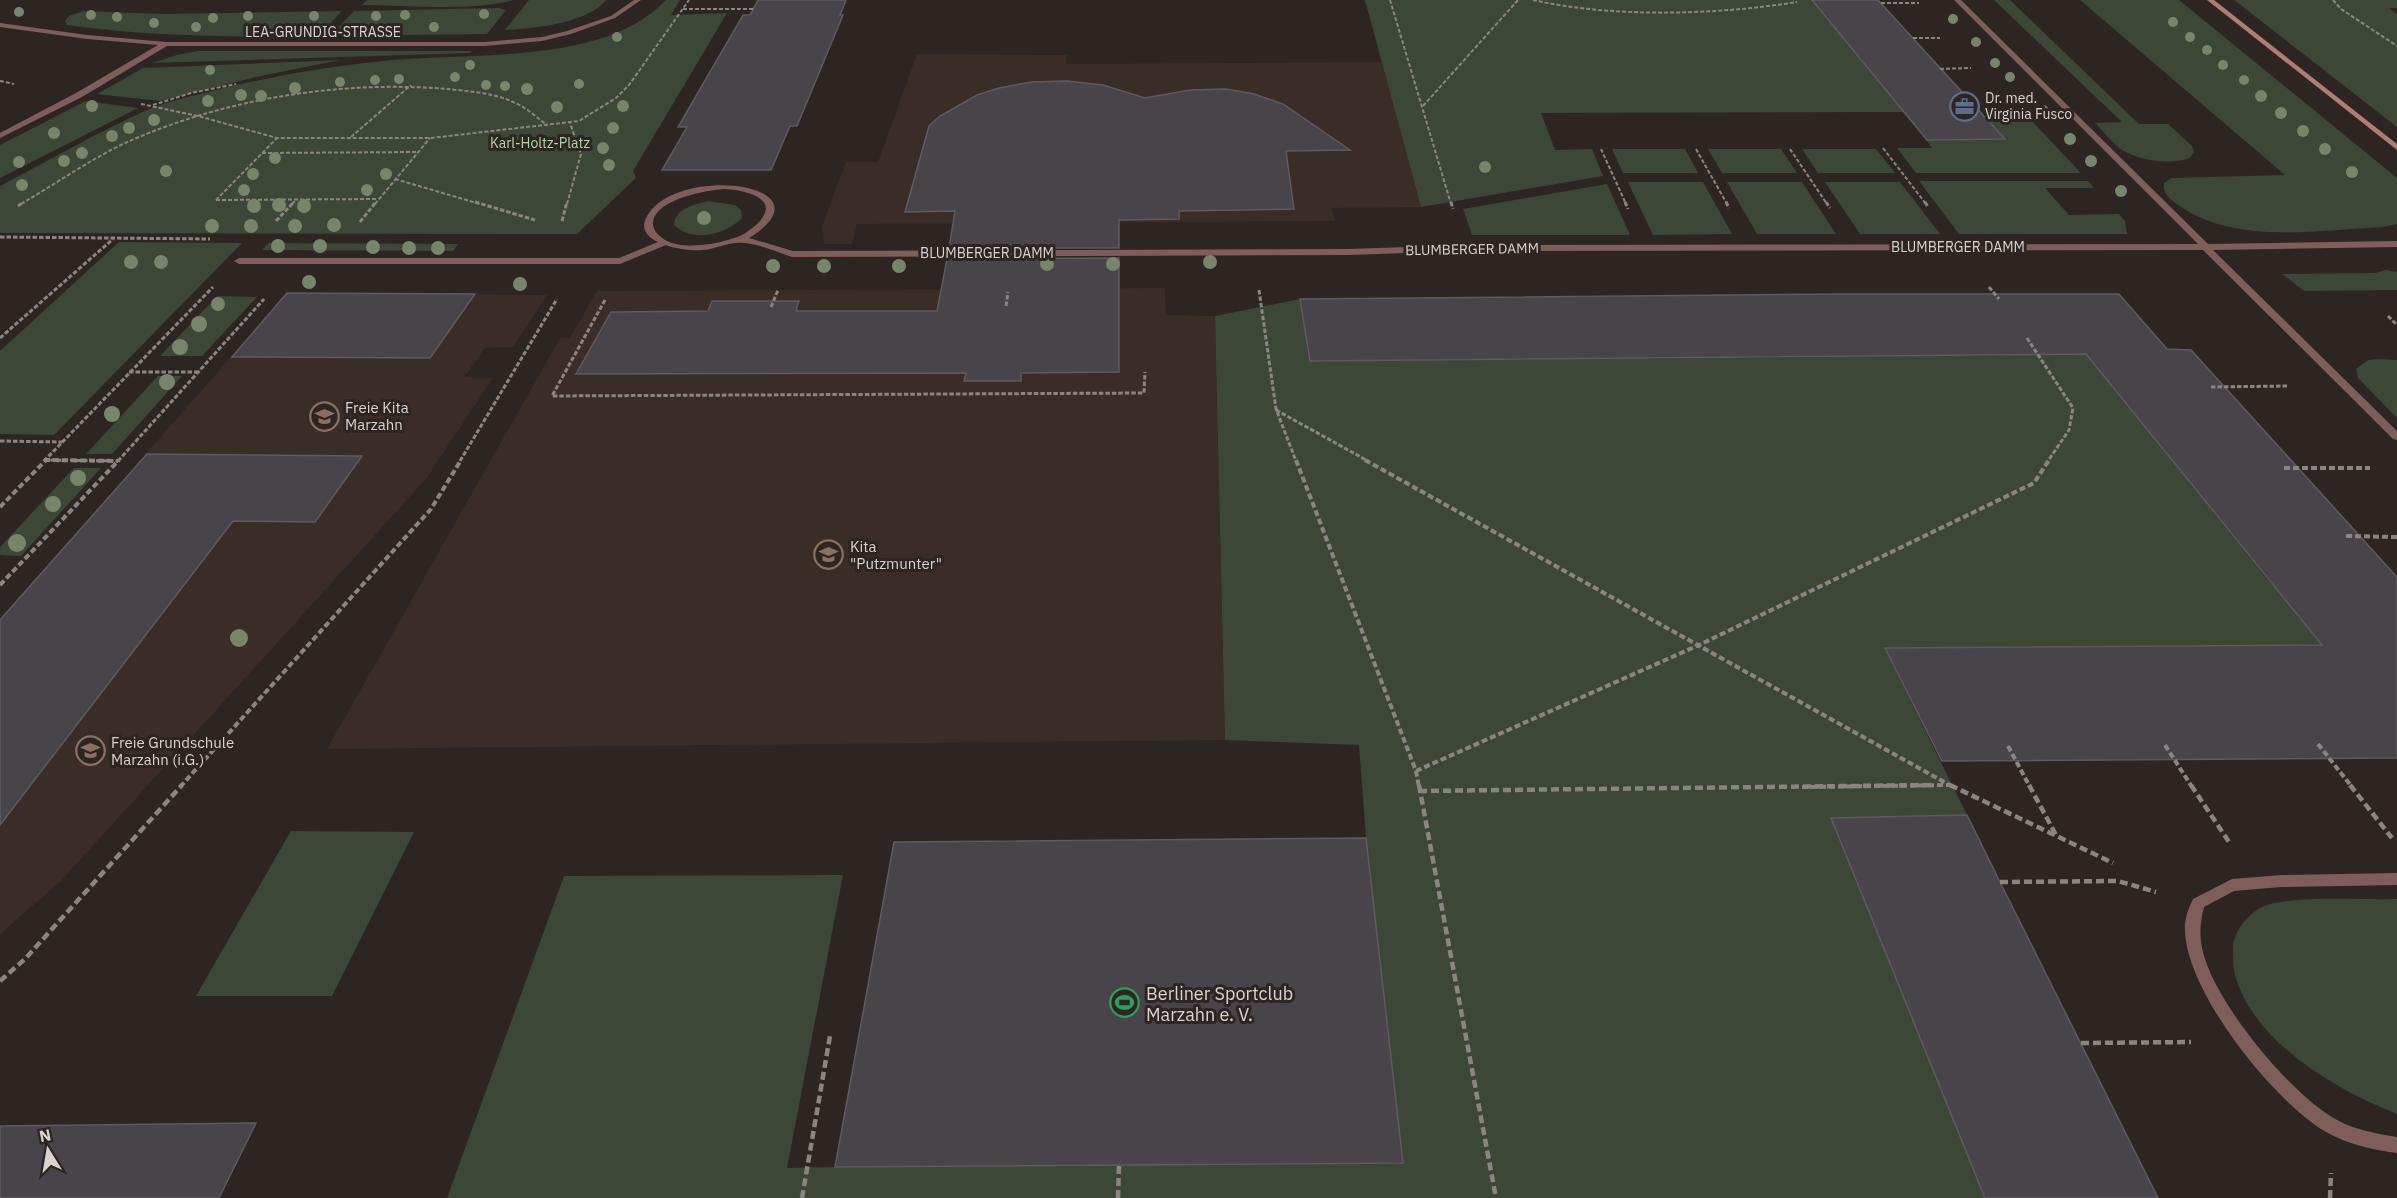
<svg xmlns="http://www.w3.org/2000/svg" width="2397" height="1198" viewBox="0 0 2397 1198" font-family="'IBM Plex Sans',sans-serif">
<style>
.built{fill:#3a2c26}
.green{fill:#3c4738}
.building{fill:#49434a;stroke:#5f5960;stroke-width:1.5}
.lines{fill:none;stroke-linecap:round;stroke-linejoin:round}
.path-far3{stroke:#8b8581;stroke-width:2;stroke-dasharray:4 2;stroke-linecap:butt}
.path-far2{stroke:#8b8581;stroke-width:3;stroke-dasharray:4.5 2;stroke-linecap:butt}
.path-far1{stroke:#8b8581;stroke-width:4;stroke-dasharray:6 3;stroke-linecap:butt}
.path{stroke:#8b8581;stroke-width:4.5;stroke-dasharray:8 4;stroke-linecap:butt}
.lane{fill:#7f5d5a;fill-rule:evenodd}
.street{fill:#7f5d5a;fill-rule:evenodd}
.secondary{fill:#b17b76;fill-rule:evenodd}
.tree{fill:#76856b}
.labels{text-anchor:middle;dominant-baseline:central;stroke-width:6;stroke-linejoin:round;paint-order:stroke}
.far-street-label{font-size:14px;fill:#d9d4d1;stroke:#2d2521}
.far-poi-label{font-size:14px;fill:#d9d4d1;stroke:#2d2521;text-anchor:start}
.far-park-label{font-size:14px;fill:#b1d3a7;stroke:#2d2521}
.poi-label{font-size:15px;fill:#d9d4d1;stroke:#2d2521;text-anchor:start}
.near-poi-label{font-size:18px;fill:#d9d4d1;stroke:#2d2521;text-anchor:start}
</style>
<rect width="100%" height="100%" fill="#2d2521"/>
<g class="built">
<path d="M 917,54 L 1067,55 L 1066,64 L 1382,62 L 1421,207 L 1332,208 L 1335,221 L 857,224 L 852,244 L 824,244 L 822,226 L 846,162 L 878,162 Z"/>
<path d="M 1165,288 L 1166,315 L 1215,316 L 1225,740 L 327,749 L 560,338 L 570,338 L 597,291 Z"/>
<path d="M 287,293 L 547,295 L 513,347 L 485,348 L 464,377 L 493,378 L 426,479 L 60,882 L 0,934 L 0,620 Z"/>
</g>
<g class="green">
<path d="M 367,0 L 513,0 C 474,12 404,5 362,5 Z"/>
<path d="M 529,0 L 606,0 C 589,23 532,29 505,30 Z"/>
<path d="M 666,0 L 680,0 L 671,15 L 727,13 L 633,171 L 636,178 L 577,234 L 0,233 L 0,186 C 48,161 96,133 145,111 C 169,100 198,95 223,88 C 279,75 336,65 393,60 C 475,52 604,65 666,0 Z"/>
<path d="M 1365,0 L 1812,0 L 1823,14 L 1831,14 L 1904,112 L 1541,113 L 1555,150 L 1592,149 L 1603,176 L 1421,207 Z"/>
<path d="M 1994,0 L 2010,0 L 2139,124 L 2168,124 L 2192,146 L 2194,152 L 2190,158 C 2170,165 2140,161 2122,150 C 2112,143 2103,131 2095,123 L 2122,122 Z"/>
<path d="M 2080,0 L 2179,0 L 2397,178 L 2397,224 L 2383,227 C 2317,230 2239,245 2181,207 C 2172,201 2162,194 2164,183 L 2172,178 L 2285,175 Z"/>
<path d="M 2234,0 L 2397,0 L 2397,8 L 2389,8 L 2397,14 L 2397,127 Z"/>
<path d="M 498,8 L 506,10 L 487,34 L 330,36 L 354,11 Z"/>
<path d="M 83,11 L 163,14 L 342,11 L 318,36 C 234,37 150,37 67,25 L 65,21 L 69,16 Z"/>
<path d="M 198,51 L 472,51 L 469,53 L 152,63 L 177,55 Z"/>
<path d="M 340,60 L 256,77 L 160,101 L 97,94 L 143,68 Z"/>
<path d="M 86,101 L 138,108 L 0,178 L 0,145 Z"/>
<path d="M 1986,119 L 2030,119 L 2081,173 L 1916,173 L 1897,148 L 1932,148 L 1926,140 L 2003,139 Z"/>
<path d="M 1612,149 L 1685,149 L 1698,173 L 1623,173 Z"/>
<path d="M 1708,149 L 1781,149 L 1797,173 L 1722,173 Z"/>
<path d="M 1802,149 L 1876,149 L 1895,173 L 1818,173 Z"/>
<path d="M 1919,181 L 2088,181 L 2094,188 L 2045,188 L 2069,215 L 2119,214 L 2125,221 L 2127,234 L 1959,234 Z"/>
<path d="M 1628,182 L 1703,182 L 1732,234 L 1653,235 Z"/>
<path d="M 1727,182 L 1802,182 L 1836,234 L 1757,234 Z"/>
<path d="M 1825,182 L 1900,182 L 1940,234 L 1860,234 Z"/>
<path d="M 1607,184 L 1630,235 L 1472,235 L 1463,209 Z"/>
<path d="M 708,201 L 735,205 L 741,210 L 742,218 C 725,235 692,243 674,225 C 675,208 694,205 708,201 Z"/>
<path d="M 119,242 L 242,243 L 54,435 L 0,434 L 0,351 Z"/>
<path d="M 269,243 L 458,244 L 453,251 L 262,250 Z"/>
<path d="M 2386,270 L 2397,272 L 2397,290 L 2304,291 L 2282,274 L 2375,273 Z"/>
<path d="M 217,296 L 257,297 L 202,356 L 160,356 Z"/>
<path d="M 1300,299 L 1310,361 L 1492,352 L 1495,360 L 1588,358 L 1606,351 L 1610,359 L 1706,358 L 1720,350 L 1724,358 L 1820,357 L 1816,349 L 1865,349 L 1869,356 L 1917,356 L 1963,348 L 1969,356 L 2017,355 L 2005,338 L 2081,348 L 2130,409 L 2142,409 L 2156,441 L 2272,585 L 2296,584 L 2329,625 L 2305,625 L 2322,645 L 1885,649 L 1967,815 L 1831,819 L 1985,1198 L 447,1198 L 564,876 L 843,875 L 787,1168 L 835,1167 L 1366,838 L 1359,745 L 1225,740 L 1215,316 Z"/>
<path d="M 2379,359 L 2397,360 L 2397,418 L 2358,378 L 2356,369 L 2368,360 Z"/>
<path d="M 158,376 L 182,376 L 112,454 L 86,454 Z"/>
<path d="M 74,468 L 101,468 L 21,556 L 0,555 L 0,547 Z"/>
<path d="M 291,831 L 414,832 L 332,996 L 196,996 Z"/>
<path d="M 2397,899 L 2397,1114 C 2336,1090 2254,1043 2235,975 C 2233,968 2233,960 2233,952 C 2231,934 2248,913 2264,906 C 2294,895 2363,900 2397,899 Z"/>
</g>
<g class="building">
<path d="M 758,0 L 846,0 L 840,15 L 843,15 L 797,126 L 790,126 L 771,170 L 662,170 L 687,127 L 678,127 L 743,15 L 750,15 Z"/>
<path d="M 1812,0 L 1878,0 L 2005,139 L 1927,140 Z"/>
<path d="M 1067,81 L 1103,85 L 1145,98 L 1190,90 L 1226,89 L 1254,94 L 1283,104 L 1350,150 L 1286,151 L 1294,209 L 1179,211 L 1179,219 L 1119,220 L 1119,248 L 949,248 L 955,211 L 905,212 L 929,126 L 940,116 L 977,95 L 999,88 L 1031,82 Z"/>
<path d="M 1119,258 L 1119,372 L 1021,373 L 1021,381 L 964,381 L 966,373 L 576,374 L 611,312 L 708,311 L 712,301 L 799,301 L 796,311 L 937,311 L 947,259 Z"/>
<path d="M 287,293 L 475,294 L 430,358 L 232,357 Z"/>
<path d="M 1835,294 L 2119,294 L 2167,349 L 2191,350 L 2397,577 L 2397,758 L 1942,761 L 1885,648 L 2322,645 L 2086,354 L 1310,361 L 1300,299 Z"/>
<path d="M 147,454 L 362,456 L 315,522 L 233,521 L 0,825 L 0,620 Z"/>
<path d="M 1967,815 L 2000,882 L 2158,1198 L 1985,1198 L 1831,818 Z"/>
<path d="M 1366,838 L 1403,1163 L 835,1167 L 894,842 Z"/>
<path d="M 256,1123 L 219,1198 L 0,1198 L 0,1126 Z"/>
</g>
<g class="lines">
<g class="path-far3">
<path d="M 1390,0 L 1451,204"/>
<path d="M 1533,0 C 1613,18 1716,15 1797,2"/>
<path d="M 2333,0 L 2341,9 L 2397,46"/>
<path d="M 1881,3 L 1919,3"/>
<path d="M 683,9 L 753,9"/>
<path d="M 1913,38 L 1940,38"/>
<path d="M 1940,69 L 1971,68"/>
<path d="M 0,81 L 14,84"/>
<path d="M 141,104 L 198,116 L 277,138 L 431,138 L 579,121 L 616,98 L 629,85 L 689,0"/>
<path d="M 153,105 L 191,93 L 236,84"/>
<path d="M 1423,106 L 1518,0"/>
<path d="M 1985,118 L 2021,118"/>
<path d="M 351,137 L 411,85"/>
<path d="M 1883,148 L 1926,204"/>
<path d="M 1601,149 L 1626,204"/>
<path d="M 1696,149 L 1727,204"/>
<path d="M 1790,149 L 1827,204"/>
<path d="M 262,153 L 417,152"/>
<path d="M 395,179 L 480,204"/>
<path d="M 216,200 L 378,199"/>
<path d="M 216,200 L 277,138"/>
<path d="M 21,204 C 55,184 88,161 123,144 C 222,99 339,80 447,89 C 468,91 494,93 513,102 C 526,107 536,117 547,125"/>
<path d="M 292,204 L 296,200"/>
<path d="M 375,204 L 430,138"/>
<path d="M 567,204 L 581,154 L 570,123"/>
</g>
<g class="path-far2">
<path d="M 475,202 L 535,220"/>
<path d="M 1451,202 L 1453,209"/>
<path d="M 1625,202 L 1628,209"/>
<path d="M 1726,202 L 1729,208"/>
<path d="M 1826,202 L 1830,208"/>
<path d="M 1925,202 L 1928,207"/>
<path d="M 18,206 L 24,202"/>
<path d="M 276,221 L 294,202"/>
<path d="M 562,221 L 567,202"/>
<path d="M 360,222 L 376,202"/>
<path d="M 0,237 L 210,239"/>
<path d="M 1989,287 L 1999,299"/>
<path d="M 1259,290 L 1276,409 L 1296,461"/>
<path d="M 605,300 L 552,396 L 1144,393 L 1145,372"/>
<path d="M 1006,306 L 1008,292"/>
<path d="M 771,307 L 778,290"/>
<path d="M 2388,316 L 2397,325"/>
<path d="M 0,338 L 113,239"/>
<path d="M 2027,338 L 2073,408 L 2069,430 L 2048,461"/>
<path d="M 129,372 L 198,372"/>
<path d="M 2211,387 L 2288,386"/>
<path d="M 1276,410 L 1368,461"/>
<path d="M 0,441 L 62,442"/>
<path d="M 44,460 L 118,461"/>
<path d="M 44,461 L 213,287"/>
<path d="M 118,461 L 264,299"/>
<path d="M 460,461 L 557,299"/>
</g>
<g class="path-far1">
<path d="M 44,460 L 118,461"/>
<path d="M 1296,460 L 1416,771 L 1419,787"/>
<path d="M 1365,460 L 1953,787"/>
<path d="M 2284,468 L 2370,468"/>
<path d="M 0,507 L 46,460"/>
<path d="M 2346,536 L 2397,537"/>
<path d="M 0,585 L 119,460"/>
<path d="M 2318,744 L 2352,787"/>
<path d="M 2165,745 L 2192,787"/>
<path d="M 2008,746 L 2030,787"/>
<path d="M 1416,771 L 1699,645 L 2034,483 L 2049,460"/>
<path d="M 180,787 L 431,509 L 461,460"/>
<path d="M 1802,787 L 1949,785"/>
</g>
<g class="path">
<path d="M 1419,785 L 1496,1198"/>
<path d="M 1950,785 L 2113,863"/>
<path d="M 2029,785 L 2056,835"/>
<path d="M 2191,785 L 2229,842"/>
<path d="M 2350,785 L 2392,838"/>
<path d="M 1419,791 L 1935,785"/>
<path d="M 2000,882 L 2118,881 L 2156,892"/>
<path d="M 0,981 L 25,959 L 182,785"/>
<path d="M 2081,1043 L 2191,1042"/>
<path d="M 802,1198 L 830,1036"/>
<path d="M 1118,1198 L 1119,1165"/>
<path d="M 2330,1198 L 2331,1173"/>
</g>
<g class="lane">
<path d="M 663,240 L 666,241 L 666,245 L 620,264 L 239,264 L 234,261 L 239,258 L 619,258 Z"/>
<path d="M 2397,873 L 2397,885 L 2281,887 L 2234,891 L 2204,907 C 2200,923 2199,936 2203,952 C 2215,1003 2293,1098 2339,1121 C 2356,1130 2378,1134 2397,1137 L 2397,1153 C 2374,1150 2347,1144 2326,1132 C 2274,1102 2186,992 2185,930 C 2184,920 2189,907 2193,899 L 2232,879 L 2281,875 Z"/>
</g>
<g class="street">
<path d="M 634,0 L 641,0 L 615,18 L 571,34 L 542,41 L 485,46 L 167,46 L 82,97 L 0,138 L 0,133 L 76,93 L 158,45 L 87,39 L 0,27 L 0,23 L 87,35 L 166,42 L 485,42 L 542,37 L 567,31 L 611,16 Z"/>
<path d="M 1954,0 L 1961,0 L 2208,244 L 2397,241 L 2397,247 L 2213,250 L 2397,431 L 2397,440 L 2393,439 L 2203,250 L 1465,251 L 1349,255 L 792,257 C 776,252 760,244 744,243 C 731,241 716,249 703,250 C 685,252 627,243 649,213 C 683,164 834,185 749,238 L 793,251 L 1349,249 L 1465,245 L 2198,244 ZM 725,189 C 745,190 784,199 756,225 C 751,229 744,235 737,237 C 726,241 713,244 701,245 C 689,246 676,246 665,240 C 659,236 652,230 653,222 C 656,199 707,190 725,189 Z"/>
</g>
<path class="secondary" d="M 2207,0 L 2214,0 L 2397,144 L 2397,150 Z"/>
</g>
<g class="tree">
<circle cx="19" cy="12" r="5"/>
<circle cx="484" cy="14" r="5"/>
<circle cx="91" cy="15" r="5"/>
<circle cx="405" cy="15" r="5"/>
<circle cx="248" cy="16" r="5"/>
<circle cx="314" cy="16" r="5"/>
<circle cx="376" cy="16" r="5"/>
<circle cx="117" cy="17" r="5"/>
<circle cx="213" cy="18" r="5"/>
<circle cx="1953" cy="19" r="5"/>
<circle cx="2173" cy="22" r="5"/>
<circle cx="154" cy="23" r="5"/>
<circle cx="196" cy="27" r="5"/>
<circle cx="434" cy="27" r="5"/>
<circle cx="617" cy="37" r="5"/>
<circle cx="2190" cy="37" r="5"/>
<circle cx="1976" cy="42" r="5"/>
<circle cx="2207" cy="50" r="5"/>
<circle cx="1995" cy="63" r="5"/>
<circle cx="470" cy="65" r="5"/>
<circle cx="2223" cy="65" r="5"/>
<circle cx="210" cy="70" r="5"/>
<circle cx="455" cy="77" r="5"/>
<circle cx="2010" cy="77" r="5"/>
<circle cx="399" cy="79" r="5"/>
<circle cx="375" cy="80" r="5"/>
<circle cx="2244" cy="80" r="5"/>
<circle cx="340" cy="82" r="5"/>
<circle cx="579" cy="84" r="5"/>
<circle cx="486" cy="85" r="5"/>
<circle cx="505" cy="86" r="5"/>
<circle cx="295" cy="88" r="6"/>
<circle cx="527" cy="89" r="6"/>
<circle cx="241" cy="95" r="6"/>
<circle cx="261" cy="96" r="6"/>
<circle cx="2261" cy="96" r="6"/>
<circle cx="208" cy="101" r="6"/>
<circle cx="92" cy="106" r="6"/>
<circle cx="623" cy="106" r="6"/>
<circle cx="557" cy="107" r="6"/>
<circle cx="2043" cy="111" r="6"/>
<circle cx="2281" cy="113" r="6"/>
<circle cx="154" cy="120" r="6"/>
<circle cx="129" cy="128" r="6"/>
<circle cx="613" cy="128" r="6"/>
<circle cx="2303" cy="131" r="6"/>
<circle cx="54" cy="133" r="6"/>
<circle cx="112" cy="136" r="6"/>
<circle cx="2070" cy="139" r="6"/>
<circle cx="603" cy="148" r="6"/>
<circle cx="2325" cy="149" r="6"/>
<circle cx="82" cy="153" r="6"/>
<circle cx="275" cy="158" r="6"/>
<circle cx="64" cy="161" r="6"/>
<circle cx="2091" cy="161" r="6"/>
<circle cx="19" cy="162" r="6"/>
<circle cx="609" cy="165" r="6"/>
<circle cx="1485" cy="167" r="6"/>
<circle cx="166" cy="171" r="6"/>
<circle cx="2352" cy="172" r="6"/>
<circle cx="253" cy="174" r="6"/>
<circle cx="386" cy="174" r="6"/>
<circle cx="22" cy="185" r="6"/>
<circle cx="244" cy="190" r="6"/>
<circle cx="367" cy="190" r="6"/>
<circle cx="2121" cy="191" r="6"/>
<circle cx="279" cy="205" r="7"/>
<circle cx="254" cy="206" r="7"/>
<circle cx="304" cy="206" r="7"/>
<circle cx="704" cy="218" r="7"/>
<circle cx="334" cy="225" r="7"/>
<circle cx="212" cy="226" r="7"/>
<circle cx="251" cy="226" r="7"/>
<circle cx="295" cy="226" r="7"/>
<circle cx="278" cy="246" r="7"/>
<circle cx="320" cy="246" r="7"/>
<circle cx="373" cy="247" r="7"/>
<circle cx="409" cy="248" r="7"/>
<circle cx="438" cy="248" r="7"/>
<circle cx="131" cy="262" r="7"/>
<circle cx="161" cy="262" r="7"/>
<circle cx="1210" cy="262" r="7"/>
<circle cx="1047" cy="264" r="7"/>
<circle cx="1113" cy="264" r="7"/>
<circle cx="773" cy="266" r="7"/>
<circle cx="824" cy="266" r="7"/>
<circle cx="899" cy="266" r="7"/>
<circle cx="309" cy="282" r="7"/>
<circle cx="520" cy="284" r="7"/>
<circle cx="218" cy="304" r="7"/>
<circle cx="199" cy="324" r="8"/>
<circle cx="180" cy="347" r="8"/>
<circle cx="167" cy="382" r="8"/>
<circle cx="112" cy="414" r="8"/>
<circle cx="78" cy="478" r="8"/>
<circle cx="53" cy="504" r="8"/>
<circle cx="17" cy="543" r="9"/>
<circle cx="239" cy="638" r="9"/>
</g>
<defs>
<symbol id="office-ring" viewBox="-11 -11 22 22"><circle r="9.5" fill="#2d2521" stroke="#5c6f8a" stroke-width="1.5"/><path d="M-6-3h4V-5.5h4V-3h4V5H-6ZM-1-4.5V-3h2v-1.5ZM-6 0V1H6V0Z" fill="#5c6f8a"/></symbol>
<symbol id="school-ring" viewBox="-11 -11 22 22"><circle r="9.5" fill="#2d2521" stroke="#8d6e63" stroke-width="1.5"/><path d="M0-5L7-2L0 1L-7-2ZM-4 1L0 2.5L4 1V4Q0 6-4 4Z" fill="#8d6e63"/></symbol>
<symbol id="stadium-ring" viewBox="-11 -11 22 22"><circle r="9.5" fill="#2d2521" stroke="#2e9e5b" stroke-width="1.5"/><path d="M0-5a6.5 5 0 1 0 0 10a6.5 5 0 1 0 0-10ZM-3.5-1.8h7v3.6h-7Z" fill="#2e9e5b"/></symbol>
</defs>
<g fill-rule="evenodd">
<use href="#office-ring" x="1948" y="90" width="33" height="33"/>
<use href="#school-ring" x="308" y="400" width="33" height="33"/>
<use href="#school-ring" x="812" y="538" width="33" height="33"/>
<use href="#school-ring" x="74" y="734" width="33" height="33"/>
<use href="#stadium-ring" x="1108" y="986" width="33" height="33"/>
</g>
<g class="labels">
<g class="far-street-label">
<text x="323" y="32">LEA-GRUNDIG-STRASSE</text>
<text x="1958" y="247">BLUMBERGER DAMM</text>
<text transform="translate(1472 249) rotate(-1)">BLUMBERGER DAMM</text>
<text x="987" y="253">BLUMBERGER DAMM</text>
</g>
<g class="far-poi-label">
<text x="1985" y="98">Dr. med.<tspan x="1985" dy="16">Virginia Fusco</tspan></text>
</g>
<g class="far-park-label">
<text x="540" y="143">Karl-Holtz-Platz</text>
</g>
<g class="poi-label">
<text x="345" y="407">Freie Kita<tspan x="345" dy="17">Marzahn</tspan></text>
<text x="850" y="546">Kita<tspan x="850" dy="17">"Putzmunter"</tspan></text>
<text x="111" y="742">Freie Grundschule<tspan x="111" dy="17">Marzahn (i.G.)</tspan></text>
</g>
<g class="near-poi-label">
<text x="1146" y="993">Berliner Sportclub<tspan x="1146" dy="21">Marzahn e. V.</tspan></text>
</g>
</g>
<g transform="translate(48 1150) rotate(349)" stroke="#2d2521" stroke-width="4.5" paint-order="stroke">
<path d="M0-4.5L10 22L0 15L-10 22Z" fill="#d9d4d1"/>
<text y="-9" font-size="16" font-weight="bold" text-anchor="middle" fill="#d9d4d1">N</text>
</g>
</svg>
